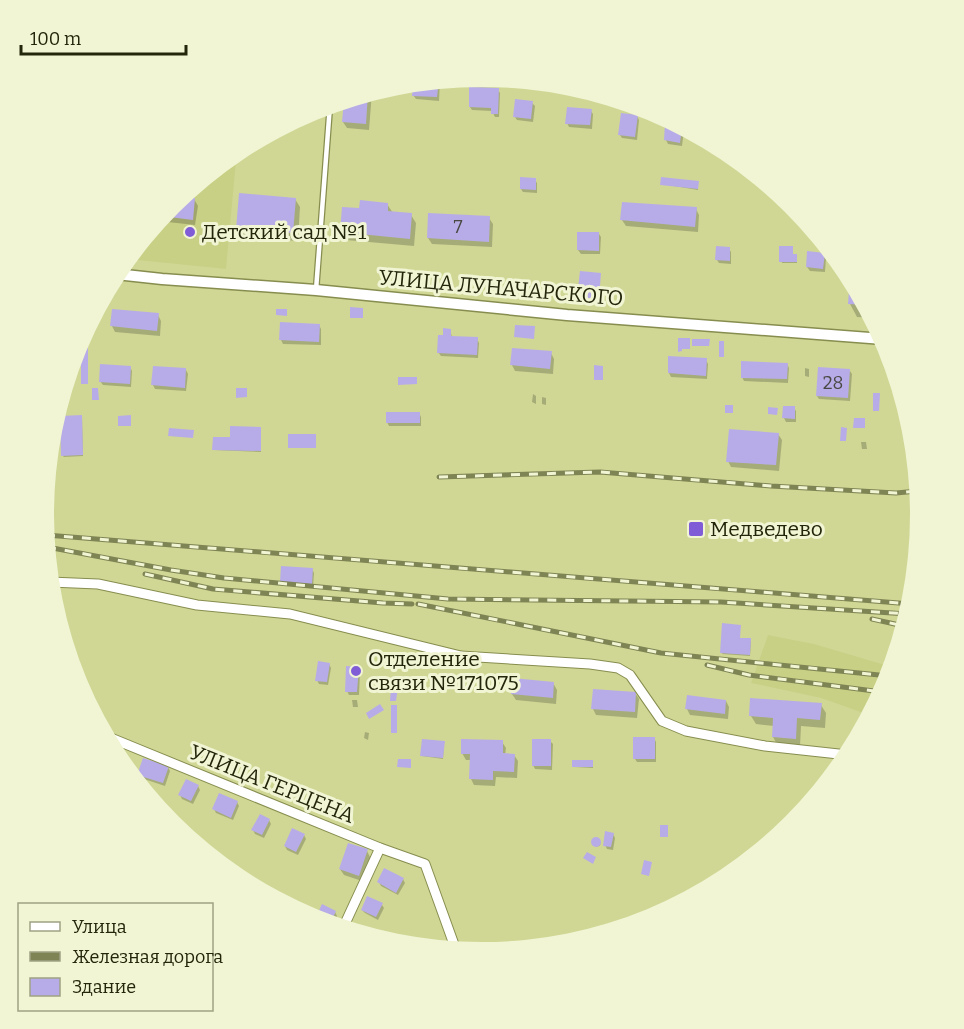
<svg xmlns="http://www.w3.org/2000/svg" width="964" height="1029" viewBox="0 0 964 1029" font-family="Bitter,serif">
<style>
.built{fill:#c8d086}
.shadow{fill:#0003}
.building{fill:#b8ace8}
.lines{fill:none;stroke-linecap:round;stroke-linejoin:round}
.service-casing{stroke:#878d4e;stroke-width:7}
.minor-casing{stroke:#878d4e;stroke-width:11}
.tertiary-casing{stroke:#878d4e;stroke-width:13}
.service{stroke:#fff;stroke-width:4.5}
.minor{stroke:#fff;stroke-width:9}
.tertiary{stroke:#fff;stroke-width:10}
.rail-casing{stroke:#7f8454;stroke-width:5}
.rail{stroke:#f1f5d4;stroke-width:3;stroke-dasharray:9;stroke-linecap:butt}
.poi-dot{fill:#805dd7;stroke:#f1f5d4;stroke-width:2}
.labels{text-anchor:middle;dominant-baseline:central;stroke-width:6;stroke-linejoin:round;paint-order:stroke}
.number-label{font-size:18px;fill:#494842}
.poi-label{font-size:21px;fill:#24260b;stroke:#f1f5d4;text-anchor:start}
.street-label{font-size:21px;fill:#24260b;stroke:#f1f5d4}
</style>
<rect width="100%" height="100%" fill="#d0d795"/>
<g class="built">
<path d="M 237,151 L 226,269 L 127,259 L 172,204 Z"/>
<path d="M 768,635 L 814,644 L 892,667 L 887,683 L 869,715 L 821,698 L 751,683 Z"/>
</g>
<g class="shadow">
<path d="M 440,80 L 439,101 L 416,99 L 413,95 L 414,83 Z"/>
<path d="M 498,90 L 500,93 L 499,117 L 495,117 L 492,111 L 472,110 L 470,107 Z"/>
<path d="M 372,92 L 369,130 L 347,128 L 343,122 L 345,100 Z"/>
<path d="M 532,103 L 535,106 L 533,122 L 517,120 L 515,117 Z"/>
<path d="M 314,110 L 313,117 L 302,116 Z"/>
<path d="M 591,111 L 593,114 L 592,129 L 569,127 L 567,123 Z"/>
<path d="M 637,116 L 639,120 L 637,140 L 622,138 L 620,135 Z"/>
<path d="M 667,124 L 681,126 L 684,130 L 682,146 L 668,144 L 666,140 Z"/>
<path d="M 535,180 L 537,183 L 537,193 L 523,192 L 521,189 Z"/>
<path d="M 662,184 L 698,184 L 698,190 Z"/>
<path d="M 180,198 L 194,199 L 198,206 L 195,225 L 158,221 Z"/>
<path d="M 295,199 L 300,207 L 298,241 L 242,237 L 238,228 Z"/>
<path d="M 387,204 L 393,213 L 411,215 L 416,223 L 414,246 L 346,240 L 341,232 L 361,210 Z"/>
<path d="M 696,209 L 699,215 L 698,232 L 626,226 L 622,220 Z"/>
<path d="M 489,218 L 493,224 L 492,247 L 432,244 L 428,238 Z"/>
<path d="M 599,234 L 601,237 L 600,254 L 581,254 L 578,250 Z"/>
<path d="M 781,248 L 792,248 L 793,255 L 797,257 L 797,263 L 782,263 Z"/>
<path d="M 729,249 L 731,252 L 731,264 L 719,263 L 717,260 Z"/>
<path d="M 824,254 L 826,258 L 825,272 L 810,271 L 807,267 Z"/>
<path d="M 852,281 L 872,318 L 857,317 L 850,304 Z"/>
<path d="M 158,315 L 161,321 L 160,336 L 115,332 L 112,326 Z"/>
<path d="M 319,325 L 321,329 L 321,345 L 283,344 L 281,340 Z"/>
<path d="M 450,330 L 452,337 L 477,339 L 479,343 L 478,358 L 441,356 L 438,352 L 444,337 Z"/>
<path d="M 551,353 L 554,359 L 553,374 L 515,371 L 512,365 Z"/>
<path d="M 706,360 L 708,364 L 707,379 L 671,377 L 669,373 Z"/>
<path d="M 787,364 L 789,368 L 788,383 L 744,381 L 742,377 Z"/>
<path d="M 130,367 L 132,371 L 131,387 L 103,385 L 100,381 Z"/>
<path d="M 805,368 L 809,369 L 809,377 L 805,376 Z"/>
<path d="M 186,370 L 188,374 L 186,391 L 155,389 L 153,385 Z"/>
<path d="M 850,371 L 852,374 L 850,401 L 819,399 L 817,396 Z"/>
<path d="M 533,394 L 536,396 L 536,404 L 532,402 Z"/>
<path d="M 542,397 L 546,398 L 546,405 L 542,404 Z"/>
<path d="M 794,408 L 796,411 L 796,422 L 786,422 L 784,418 Z"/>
<path d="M 419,413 L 421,417 L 421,426 L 389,426 L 387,422 Z"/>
<path d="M 82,418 L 83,456 L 64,457 L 63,456 Z"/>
<path d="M 261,428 L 261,452 L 214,450 L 232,438 Z"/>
<path d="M 778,434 L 782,440 L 779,471 L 731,467 L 728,461 Z"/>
<path d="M 861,442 L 866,442 L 867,449 L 862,449 Z"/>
<path d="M 312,569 L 314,573 L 313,587 L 284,585 L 282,582 Z"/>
<path d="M 740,626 L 740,639 L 751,641 L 750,656 L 722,654 Z"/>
<path d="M 329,664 L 331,668 L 328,685 L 319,684 L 317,680 Z"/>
<path d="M 358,668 L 360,672 L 359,695 L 349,695 L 347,691 Z"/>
<path d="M 553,683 L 557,690 L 556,704 L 516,700 L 512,694 Z"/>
<path d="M 635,693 L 639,699 L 637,718 L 596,715 L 593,709 Z"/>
<path d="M 352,700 L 357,700 L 358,707 L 353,707 Z"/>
<path d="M 726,701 L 729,707 L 728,719 L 690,715 L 687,709 Z"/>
<path d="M 821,705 L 826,713 L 825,728 L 801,726 L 800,747 L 778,746 L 773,737 L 774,726 L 756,724 L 751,716 Z"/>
<path d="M 365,732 L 369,733 L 368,740 L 364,738 Z"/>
<path d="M 654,738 L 656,742 L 656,762 L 637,762 L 635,759 Z"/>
<path d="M 550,741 L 553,744 L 552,770 L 535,769 L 533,765 Z"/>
<path d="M 502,742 L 506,748 L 505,755 L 514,755 L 518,761 L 517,778 L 496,777 L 495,786 L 474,785 L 471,779 L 472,760 L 466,760 L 462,753 Z"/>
<path d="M 444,744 L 443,759 L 422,756 Z"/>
<path d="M 593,763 L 593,768 L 574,767 Z"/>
<path d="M 168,767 L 170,771 L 165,786 L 141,778 L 139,774 Z"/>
<path d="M 198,786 L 200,790 L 193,804 L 182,799 L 180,795 Z"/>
<path d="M 237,802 L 239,806 L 233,820 L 216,813 L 214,809 Z"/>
<path d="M 269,820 L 271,824 L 264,838 L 255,834 L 253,830 Z"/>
<path d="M 613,834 L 615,838 L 613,850 L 607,849 L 605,845 Z"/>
<path d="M 304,835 L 306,839 L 298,855 L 287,850 L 285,846 Z"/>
<circle cx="597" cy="843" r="3.5"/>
<path d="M 367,851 L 370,857 L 362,881 L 344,875 L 340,869 Z"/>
<path d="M 403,879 L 405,883 L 398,895 L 381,886 L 379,882 Z"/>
<path d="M 382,905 L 384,908 L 378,920 L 365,913 L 362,910 Z"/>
<path d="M 335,912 L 337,916 L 333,925 L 320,921 L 317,917 Z"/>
</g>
<g class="building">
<path d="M 439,80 L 437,97 L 412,96 L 413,83 Z"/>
<path d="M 469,87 L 499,88 L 498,114 L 491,114 L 491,108 L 469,107 Z"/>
<path d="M 368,93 L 366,124 L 342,122 L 344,100 Z"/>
<path d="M 515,99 L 533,101 L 531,119 L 513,117 Z"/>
<path d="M 567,107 L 592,109 L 590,125 L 565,124 Z"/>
<path d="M 621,113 L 638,115 L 635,137 L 618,135 Z"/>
<path d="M 665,123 L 682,127 L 680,143 L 664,140 Z"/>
<path d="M 520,177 L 536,178 L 536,190 L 520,189 Z"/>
<path d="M 661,177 L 699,181 L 698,189 L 660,185 Z"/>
<path d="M 239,193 L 296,198 L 293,233 L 236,229 Z"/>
<path d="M 182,196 L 195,198 L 193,220 L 162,216 Z"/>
<path d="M 360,200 L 388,203 L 388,211 L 412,213 L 410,239 L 340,232 L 342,207 L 359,208 Z"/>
<path d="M 622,202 L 697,207 L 695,227 L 620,220 Z"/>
<path d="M 428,213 L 490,216 L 489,242 L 427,238 Z"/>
<path d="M 577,232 L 599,232 L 599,251 L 577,250 Z"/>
<path d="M 716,246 L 730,247 L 730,261 L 715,260 Z"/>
<path d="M 779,246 L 793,246 L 793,254 L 797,254 L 797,262 L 779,262 Z"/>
<path d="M 807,251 L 825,253 L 823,269 L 806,267 Z"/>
<path d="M 580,271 L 601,273 L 599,299 L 577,297 Z"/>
<path d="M 850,277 L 865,305 L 848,304 Z"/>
<path d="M 350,307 L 363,308 L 363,318 L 350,318 Z"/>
<path d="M 112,309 L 159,313 L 157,331 L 110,326 Z"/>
<path d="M 276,309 L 287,309 L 287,316 L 276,315 Z"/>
<path d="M 280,322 L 320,324 L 319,342 L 279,340 Z"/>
<path d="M 515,325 L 535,326 L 534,339 L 514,337 Z"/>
<path d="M 443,328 L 451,329 L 451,336 L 478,337 L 477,355 L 437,353 L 438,335 L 443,335 Z"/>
<path d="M 678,338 L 690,338 L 690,349 L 682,349 L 682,351 L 678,352 Z"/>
<path d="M 692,339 L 710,339 L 709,346 L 692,346 Z"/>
<rect x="719" y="341" width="5" height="16"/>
<path d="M 88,346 L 88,384 L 81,384 L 81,347 Z"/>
<path d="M 512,348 L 552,351 L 550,369 L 510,365 Z"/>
<path d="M 668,356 L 707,358 L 706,376 L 668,373 Z"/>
<path d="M 741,361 L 788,363 L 787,379 L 741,378 Z"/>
<path d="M 100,364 L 131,366 L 130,384 L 99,382 Z"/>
<path d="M 594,365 L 603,366 L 603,380 L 594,380 Z"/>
<path d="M 153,366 L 186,368 L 185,388 L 151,385 Z"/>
<path d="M 818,367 L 850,369 L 848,398 L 816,396 Z"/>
<path d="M 398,377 L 417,377 L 417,384 L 398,385 Z"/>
<path d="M 92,388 L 98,388 L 99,400 L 92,400 Z"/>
<path d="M 236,388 L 247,388 L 247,397 L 236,398 Z"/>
<path d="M 873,393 L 880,393 L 879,411 L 873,411 Z"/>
<rect x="725" y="405" width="8" height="8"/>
<path d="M 783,406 L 795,406 L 795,419 L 782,418 Z"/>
<path d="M 768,407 L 778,408 L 777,415 L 768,414 Z"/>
<rect x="386" y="412" width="34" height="11"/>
<path d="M 82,415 L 83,455 L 61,456 L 60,416 Z"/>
<path d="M 131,415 L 131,426 L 118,426 L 118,416 Z"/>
<path d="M 854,418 L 865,418 L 865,428 L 853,428 Z"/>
<path d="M 230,426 L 261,427 L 261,451 L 212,450 L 213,437 L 230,437 Z"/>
<path d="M 841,427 L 847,428 L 846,441 L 840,441 Z"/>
<path d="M 169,428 L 194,430 L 193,438 L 168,436 Z"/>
<path d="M 729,429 L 779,433 L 776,465 L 726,462 Z"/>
<rect x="288" y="434" width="28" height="14"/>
<path d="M 281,566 L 313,568 L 312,584 L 280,582 Z"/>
<path d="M 722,623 L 741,625 L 740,638 L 751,638 L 750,655 L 720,653 Z"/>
<path d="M 318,661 L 330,663 L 327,682 L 315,681 Z"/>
<path d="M 346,666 L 359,667 L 357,692 L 345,692 Z"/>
<path d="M 512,678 L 554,682 L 553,698 L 511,694 Z"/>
<path d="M 391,687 L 398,687 L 396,701 L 390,701 Z"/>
<path d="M 593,689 L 636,692 L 635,712 L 591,709 Z"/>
<path d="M 687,695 L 726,700 L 725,714 L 685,709 Z"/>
<path d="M 750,698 L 822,703 L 820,720 L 797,718 L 796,739 L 772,737 L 773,718 L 749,716 Z"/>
<path d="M 380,704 L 384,710 L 369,719 L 366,713 Z"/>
<rect x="391" y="705" width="6" height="28"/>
<rect x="633" y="737" width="22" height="22"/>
<path d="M 422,739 L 445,741 L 443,758 L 420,756 Z"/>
<path d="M 461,739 L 503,740 L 503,753 L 515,754 L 514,772 L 493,771 L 493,780 L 469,779 L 470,754 L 461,754 Z"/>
<rect x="532" y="739" width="19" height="27"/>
<path d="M 143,758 L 169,766 L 163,783 L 137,775 Z"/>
<path d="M 398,759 L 411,759 L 411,768 L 397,767 Z"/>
<rect x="572" y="760" width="21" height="7"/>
<path d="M 186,779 L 199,785 L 191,801 L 178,795 Z"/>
<path d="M 219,793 L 238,801 L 231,818 L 212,809 Z"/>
<path d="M 260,814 L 270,819 L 262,835 L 251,830 Z"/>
<rect x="660" y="825" width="8" height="12"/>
<path d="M 292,828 L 305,834 L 296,852 L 284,846 Z"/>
<path d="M 605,831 L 614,833 L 611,847 L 603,846 Z"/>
<circle cx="596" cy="842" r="5"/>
<path d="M 348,843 L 368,849 L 359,876 L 339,869 Z"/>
<path d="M 587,852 L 596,857 L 593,864 L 583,858 Z"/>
<path d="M 644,860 L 652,862 L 649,876 L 641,874 Z"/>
<path d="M 384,868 L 404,878 L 396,893 L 377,882 Z"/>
<path d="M 367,896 L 383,903 L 376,917 L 361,910 Z"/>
<path d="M 322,904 L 336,911 L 330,924 L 316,917 Z"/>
</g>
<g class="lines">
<defs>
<g id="service">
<path d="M 316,290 L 330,105"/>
<path d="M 51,437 L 53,437"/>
</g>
<g id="minor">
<path d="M 50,582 L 98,584 L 197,605 L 290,614 L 461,656 L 590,664 L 618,668 L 630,675 L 662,721 L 686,731 L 765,746 L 848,755"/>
<path d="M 106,736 L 380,848 L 425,864 L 456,950"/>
<path d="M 343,928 L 380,848"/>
</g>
<path id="tertiary" d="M 116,274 L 162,279 L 316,290 L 567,315 L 883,339"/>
</defs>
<use href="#service" class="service-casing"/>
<use href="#minor" class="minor-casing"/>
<use href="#tertiary" class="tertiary-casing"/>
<use href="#service" class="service"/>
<use href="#minor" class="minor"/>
<use href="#tertiary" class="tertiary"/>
<defs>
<g id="rail">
<path d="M 439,477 L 600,472 L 771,486 L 896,493 L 918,491"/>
<path d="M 46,535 L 911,604"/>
<path d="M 47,547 L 171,570 L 224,578 L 448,599 L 721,602 L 908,614"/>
<path d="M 145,574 L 213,589 L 383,603 L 412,604"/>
<path d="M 418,604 L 661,653 L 889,676"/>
<path d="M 872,619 L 904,626"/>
<path d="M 707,665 L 749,675 L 882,692"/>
</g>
</defs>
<use href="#rail" class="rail-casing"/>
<use href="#rail" class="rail"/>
</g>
<g class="poi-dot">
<circle cx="190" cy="232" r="6"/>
<rect x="688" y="521" width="16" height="16" rx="3"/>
<circle cx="356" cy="671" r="6"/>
</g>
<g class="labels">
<g class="number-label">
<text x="458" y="227">7</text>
<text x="833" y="383">28</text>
</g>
<g class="poi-label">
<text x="202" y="232">Детский сад №1</text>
<text x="710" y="529">Медведево</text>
<text x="368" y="659">Отделение<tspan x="368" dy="24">связи №171075</tspan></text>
</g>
<g class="street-label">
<text transform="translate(501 288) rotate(5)">УЛИЦА ЛУНАЧАРСКОГО</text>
<text transform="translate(272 784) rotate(22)">УЛИЦА ГЕРЦЕНА</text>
</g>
</g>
<path d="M0 0H964V1029H0ZM481 87H483A427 427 0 0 1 910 514V515A427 427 0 0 1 483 942H481A427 427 0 0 1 54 515V514A427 427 0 0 1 481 87Z" fill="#f1f5d4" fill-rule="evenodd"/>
<rect x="18" y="903" width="195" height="108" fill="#f1f5d4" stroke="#9fa284" stroke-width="1.5"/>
<rect x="30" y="922" width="30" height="9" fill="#ffffff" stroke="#9fa284" stroke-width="1.5"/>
<text x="72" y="933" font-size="18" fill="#24260b">Улица</text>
<rect x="30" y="952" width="30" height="9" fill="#7f8454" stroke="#9fa284" stroke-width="1.5"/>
<text x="72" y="963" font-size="18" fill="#24260b">Железная дорога</text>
<rect x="30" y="978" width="30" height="18" fill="#b8ace8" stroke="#9fa284" stroke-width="1.5"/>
<text x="72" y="993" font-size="18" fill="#24260b">Здание</text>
<path d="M21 45v9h165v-9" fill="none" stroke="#24260b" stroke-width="3"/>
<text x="30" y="45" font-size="18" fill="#24260b" stroke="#f1f5d4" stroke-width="4.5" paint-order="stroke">100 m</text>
</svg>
